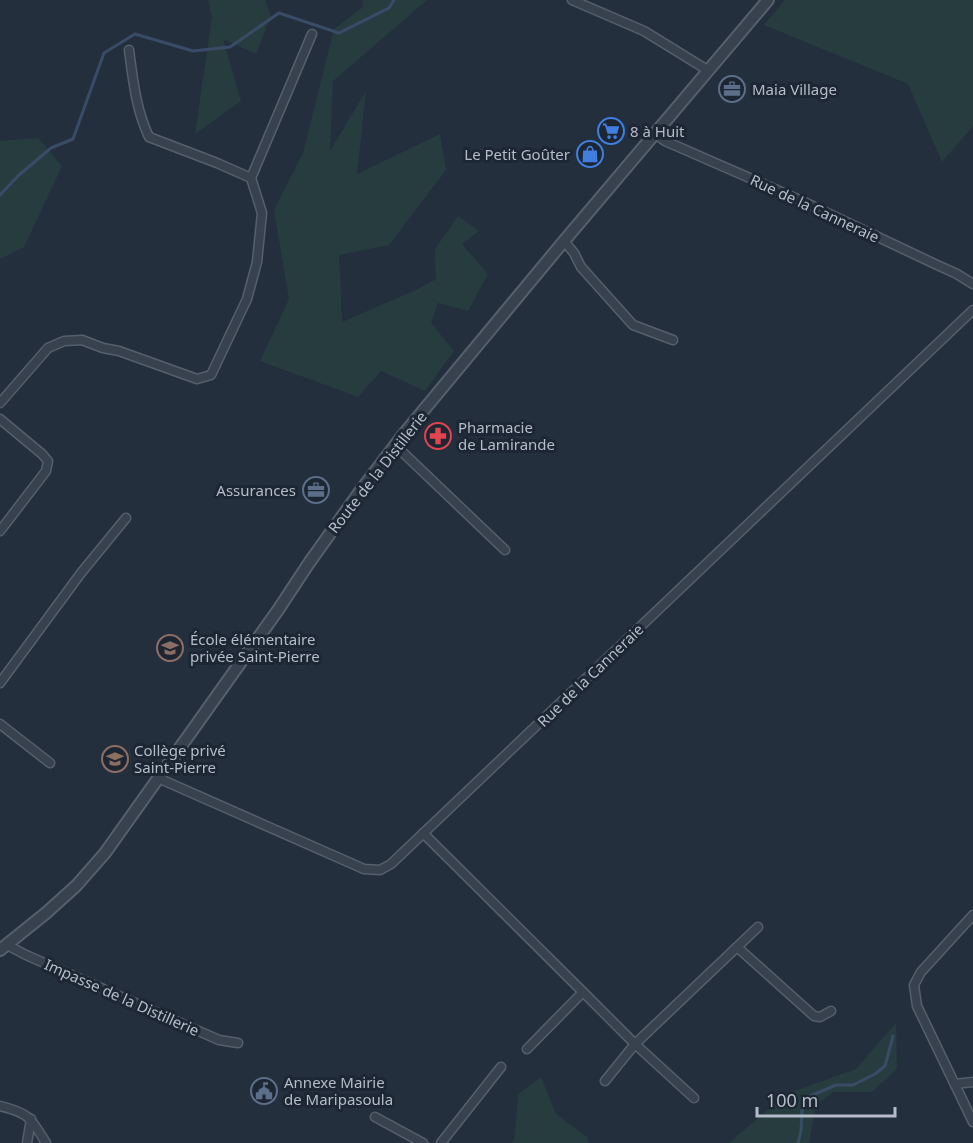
<svg xmlns="http://www.w3.org/2000/svg" width="973" height="1143" viewBox="0 0 973 1143" font-family="'Noto Sans',sans-serif">
<style>
.green{fill:#263c3f}
.lines{fill:none;stroke-linecap:round;stroke-linejoin:round}
.stream{stroke:#394c67;stroke-width:3}
.minor-casing{stroke:#565f6c;stroke-width:11}
.tertiary-casing{stroke:#565f6c;stroke-width:14}
.minor{stroke:#38414e;stroke-width:8}
.tertiary{stroke:#38414e;stroke-width:10}
.labels{text-anchor:middle;dominant-baseline:central;stroke-width:6;stroke-linejoin:round;paint-order:stroke}
.poi-label{font-size:15px;fill:#b4bcc9;stroke:#1d2633;text-anchor:start}
.street-label{font-size:15px;fill:#b4bcc9;stroke:#1d2633}
</style>
<rect width="100%" height="100%" fill="#242f3e"/>
<g class="green">
<path d="M 208,0 L 265,0 L 271,16 L 256,54 L 223,39 L 241,101 L 195,134 L 212,17 Z"/>
<path d="M 362,0 L 427,0 L 333,81 L 330,151 L 366,91 L 357,174 L 440,134 L 446,170 L 389,245 L 339,255 L 342,322 L 418,289 L 436,279 L 435,249 L 458,216 L 479,231 L 462,244 L 488,274 L 468,311 L 438,303 L 431,323 L 454,351 L 425,391 L 381,371 L 358,397 L 260,361 L 289,299 L 274,210 L 303,153 L 334,29 L 363,7 Z"/>
<path d="M 785,0 L 973,0 L 973,126 L 942,162 L 908,84 L 764,25 Z"/>
<path d="M 38,138 L 62,166 L 24,247 L 0,259 L 0,141 Z"/>
<path d="M 896,1023 L 897,1069 L 872,1092 L 833,1092 L 816,1105 L 809,1143 L 729,1143 L 786,1094 L 856,1069 Z"/>
<path d="M 541,1077 L 556,1114 L 587,1137 L 589,1143 L 512,1143 L 515,1137 L 518,1094 Z"/>
</g>
<g class="lines">
<g class="stream">
<path d="M 0,195 L 19,175 L 51,148 L 73,139 L 104,53 L 135,34 L 193,51 L 230,47 L 279,13 L 339,33 L 389,8 L 394,0"/>
<path d="M 798,1143 L 801,1131 L 802,1110 L 808,1097 L 836,1085 L 853,1085 L 875,1074 L 885,1066 L 893,1036"/>
</g>
<defs>
<g id="minor">
<path d="M 572,0 L 644,31 L 709,71"/>
<path d="M 655,134 L 665,141 L 802,201 L 935,264 L 957,274 L 973,284"/>
<path d="M 251,178 L 312,34"/>
<path d="M 564,241 L 574,253 L 581,267 L 633,325 L 673,340"/>
<path d="M 0,403 L 48,348 L 64,341 L 82,340 L 103,348 L 119,351 L 197,379 L 211,375 L 247,299 L 257,262 L 262,213 L 251,178 L 217,163 L 149,137 C 136,110 133,80 129,50"/>
<path d="M 0,419 L 42,454 L 48,461 L 46,471 L 0,531"/>
<path d="M 395,445 L 505,550"/>
<path d="M 0,683 L 81,573 L 126,518"/>
<path d="M 0,724 L 50,763"/>
<path d="M 158,778 L 364,869 L 380,870 L 391,864 L 973,310"/>
<path d="M 423,833 L 583,992 L 635,1044 L 694,1098"/>
<path d="M 973,915 L 921,972 L 914,985 L 917,1006 L 973,1122"/>
<path d="M 7,945 L 26,955 L 219,1040 L 238,1043"/>
<path d="M 737,947 L 814,1016 L 820,1017 L 831,1011"/>
<path d="M 527,1049 L 583,992"/>
<path d="M 605,1081 L 635,1044 L 758,927"/>
<path d="M 955,1084 L 973,1082"/>
<path d="M 0,1106 C 30,1113 31,1119 46,1143"/>
<path d="M 375,1117 L 423,1143"/>
<path d="M 27,1143 L 31,1119"/>
<path d="M 441,1143 L 501,1067"/>
</g>
<path id="tertiary" d="M 0,950 L 46,913 L 76,886 L 105,853 L 278,610 L 309,563 L 361,490 L 403,435 L 564,241 L 768,0"/>
</defs>
<use href="#minor" class="minor-casing"/>
<use href="#tertiary" class="tertiary-casing"/>
<use href="#minor" class="minor"/>
<use href="#tertiary" class="tertiary"/>
</g>
<defs>
<symbol id="office-ring" viewBox="-11 -11 22 22"><circle r="9.5" fill="#1d2633" stroke="#5c6f8a" stroke-width="1.5"/><path d="M-6-3h4V-5.5h4V-3h4V5H-6ZM-1-4.5V-3h2v-1.5ZM-6 0V1H6V0Z" fill="#5c6f8a"/></symbol>
<symbol id="supermarket-ring" viewBox="-11 -11 22 22"><circle r="9.5" fill="#1d2633" stroke="#3f7fe0" stroke-width="1.5"/><path d="M-6-5.5h2.5l.6 2H6L4.5 2H-2.5L-4.4-4H-6ZM-1.5 3.2a1.3 1.3 0 1 0 .1 0ZM3 3.2a1.3 1.3 0 1 0 .1 0Z" fill="#3f7fe0"/></symbol>
<symbol id="shop-ring" viewBox="-11 -11 22 22"><circle r="9.5" fill="#1d2633" stroke="#3f7fe0" stroke-width="1.5"/><path d="M-5-2.5h2.3a2.7 3.5 0 0 1 5.4 0H5L5.5 6h-11ZM-1.5-2.5h3a1.5 2.3 0 0 0-3 0Z" fill="#3f7fe0"/></symbol>
<symbol id="pharmacy-ring" viewBox="-11 -11 22 22"><circle r="9.5" fill="#1d2633" stroke="#e0444e" stroke-width="1.5"/><path d="M-2-6h4v4h4v4h-4v4h-4v-4h-4v-4h4Z" fill="#e0444e"/></symbol>
<symbol id="school-ring" viewBox="-11 -11 22 22"><circle r="9.5" fill="#1d2633" stroke="#8d6e63" stroke-width="1.5"/><path d="M0-5L7-2L0 1L-7-2ZM-4 1L0 2.5L4 1V4Q0 6-4 4Z" fill="#8d6e63"/></symbol>
<symbol id="civic-ring" viewBox="-11 -11 22 22"><circle r="9.5" fill="#1d2633" stroke="#5c6f8a" stroke-width="1.5"/><path d="M-.6-6.5H3V-4.5H.6V-3L4-1V1h2V6H-6V1h2V-1L-.6-3ZM-1.2 2.5V6h2.4V2.5Z" fill="#5c6f8a"/></symbol>
</defs>
<g fill-rule="evenodd">
<use href="#office-ring" x="717" y="74" width="30" height="30"/>
<use href="#supermarket-ring" x="596" y="116" width="30" height="30"/>
<use href="#shop-ring" x="575" y="139" width="30" height="30"/>
<use href="#pharmacy-ring" x="423" y="421" width="30" height="30"/>
<use href="#office-ring" x="301" y="475" width="30" height="30"/>
<use href="#school-ring" x="155" y="633" width="30" height="30"/>
<use href="#school-ring" x="100" y="744" width="30" height="30"/>
<use href="#civic-ring" x="249" y="1076" width="30" height="30"/>
</g>
<g class="labels">
<g class="poi-label">
<text x="752" y="89">Maia Village</text>
<text x="630" y="131">8 à Huit</text>
<text x="570" y="154" text-anchor="end">Le Petit Goûter</text>
<text x="458" y="427">Pharmacie<tspan x="458" dy="17">de Lamirande</tspan></text>
<text x="296" y="490" text-anchor="end">Assurances</text>
<text x="190" y="639">École élémentaire<tspan x="190" dy="17">privée Saint-Pierre</tspan></text>
<text x="134" y="750">Collège privé<tspan x="134" dy="17">Saint-Pierre</tspan></text>
<text x="284" y="1082">Annexe Mairie<tspan x="284" dy="17">de Maripasoula</tspan></text>
</g>
<g class="street-label">
<text transform="translate(815 208) rotate(25)">Rue de la Canneraie</text>
<text transform="translate(377 472) rotate(-52)">Route de la Distillerie</text>
<text transform="translate(590 675) rotate(-44)">Rue de la Canneraie</text>
<text transform="translate(122 997) rotate(24)">Impasse de la Distillerie</text>
</g>
</g>
<path d="M757 1107v9h138v-9" fill="none" stroke="#b4bcc9" stroke-width="3"/>
<text x="766" y="1107" font-size="18" fill="#b4bcc9" stroke="#1d2633" stroke-width="4.5" paint-order="stroke">100 m</text>
</svg>
